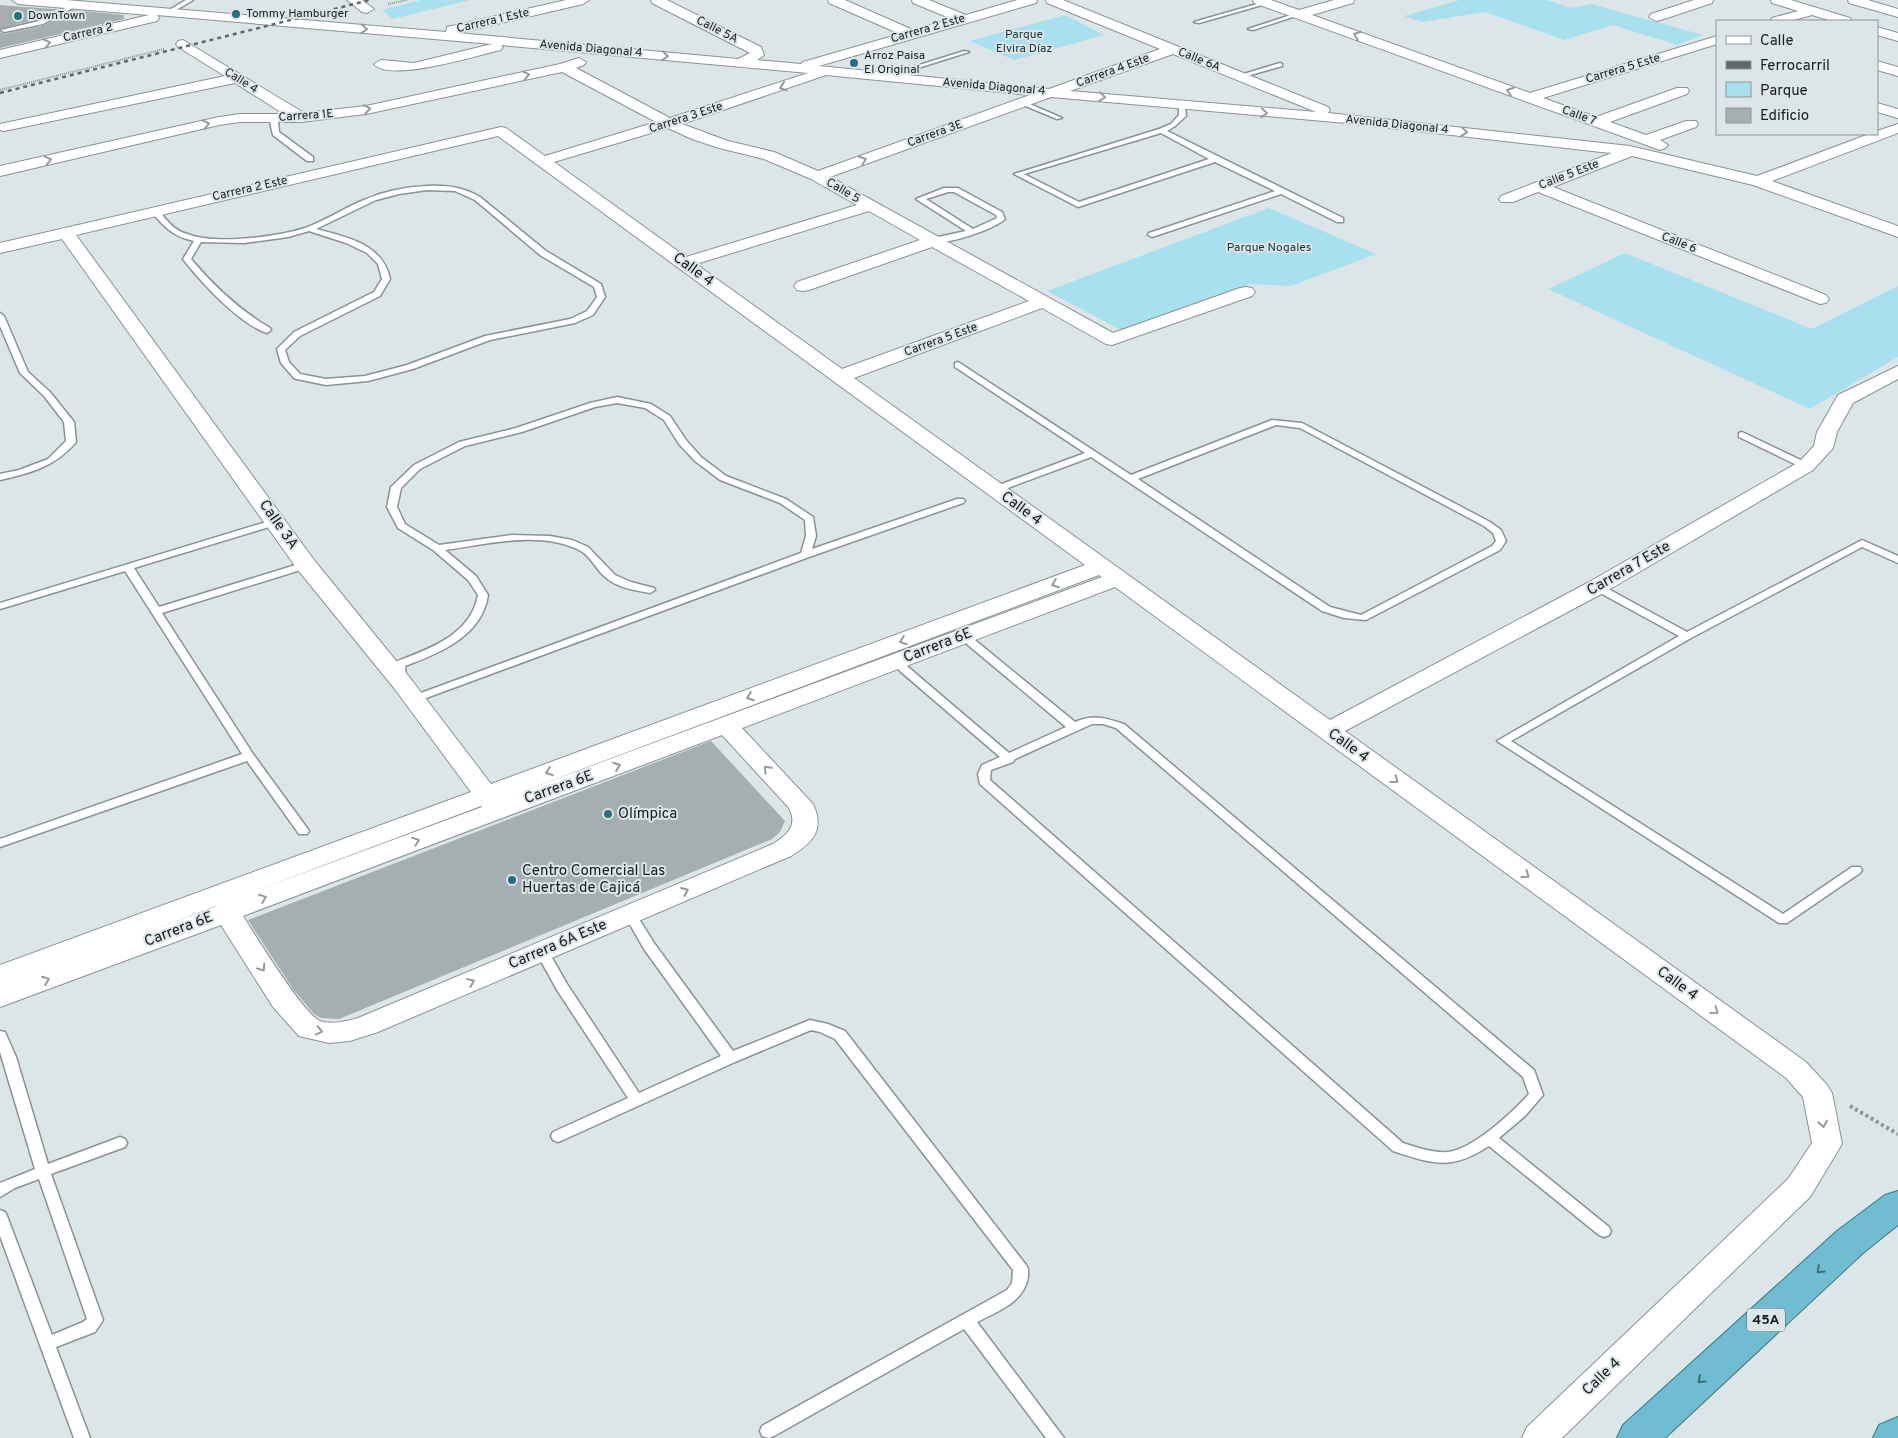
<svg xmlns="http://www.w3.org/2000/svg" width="1898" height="1438" viewBox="0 0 1898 1438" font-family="Overpass,sans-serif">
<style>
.green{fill:#a9e0ef}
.building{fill:#a5aeb0}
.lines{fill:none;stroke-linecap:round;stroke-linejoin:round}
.service-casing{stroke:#899294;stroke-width:3}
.minor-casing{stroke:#899294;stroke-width:2}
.trunk-casing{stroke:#3b7a8a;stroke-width:2}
.path-far1{stroke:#8f9597;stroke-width:2;stroke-dasharray:1 1;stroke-linecap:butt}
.path{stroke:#8f9597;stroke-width:4;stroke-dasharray:3 3;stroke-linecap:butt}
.service{fill:#fff;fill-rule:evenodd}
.minor{fill:#fff;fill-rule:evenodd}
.trunk{fill:#70bcd0;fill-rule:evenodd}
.rail{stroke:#616667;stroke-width:2.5;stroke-dasharray:4 4;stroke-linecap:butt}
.oneway{stroke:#989999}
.oneway2{stroke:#446c76}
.poi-dot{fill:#286c7d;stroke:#dce5e7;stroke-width:2}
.labels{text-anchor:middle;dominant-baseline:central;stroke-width:4;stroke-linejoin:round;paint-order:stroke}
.far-poi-label{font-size:12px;fill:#191c1d;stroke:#dce5e7;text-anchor:start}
.far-street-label{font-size:12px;fill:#191c1d;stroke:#dce5e7}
.far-park-label{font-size:12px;fill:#16333a;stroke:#dce5e7}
.shield{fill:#dce5e7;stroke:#54585a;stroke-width:1}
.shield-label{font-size:14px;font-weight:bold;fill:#191c1d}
.street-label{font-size:15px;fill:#191c1d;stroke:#dce5e7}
.poi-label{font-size:15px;fill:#191c1d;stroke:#dce5e7;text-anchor:start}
</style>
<rect width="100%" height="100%" fill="#dce5e7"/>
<g class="green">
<path d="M 421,0 L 470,0 L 393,19 L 382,10 Z"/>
<path d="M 1460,0 L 1547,0 L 1572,8 L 1591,4 L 1703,35 L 1677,45 L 1613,25 L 1564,40 L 1485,12 L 1422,22 L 1404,16 Z"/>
<path d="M 1065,15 L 1104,35 L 1014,60 L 970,41 Z"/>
<path d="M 1269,208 L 1376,254 L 1291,286 L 1250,284 L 1125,332 L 1047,291 Z"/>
<path d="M 1625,253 L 1812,329 L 1898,286 L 1898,357 L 1810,409 L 1548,289 Z"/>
</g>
<g class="building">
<path d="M 0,5 L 53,9 L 58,9 L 38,19 L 0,29 Z"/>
<path d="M 72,10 L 124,15 L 124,19 L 0,48 L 0,32 L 4,34 L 43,26 Z"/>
<path d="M 711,741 L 785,821 L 780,832 L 772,839 L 339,1019 L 321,1018 L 314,1014 L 293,989 L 248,920 Z"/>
</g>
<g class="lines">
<defs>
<g id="service">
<path d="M 186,0 L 193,0 L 171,13 L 166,12 Z"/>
<path d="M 1264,2 L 1269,3 L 1199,23 L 1194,22 Z"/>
<path d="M 73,4 L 78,5 L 43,24 L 4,32 L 1,30 L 39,21 Z"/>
<path d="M 1297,13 L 1302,14 L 1253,30 L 1248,29 Z"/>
<path d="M 964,51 L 969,52 L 886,78 L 881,77 Z"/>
<path d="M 1280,63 L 1282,64 L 1282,66 L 1240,78 L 1237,76 Z"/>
<path d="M 1021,102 L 1025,102 L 1062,118 L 1057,119 L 1021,104 Z"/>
<path d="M 1182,104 L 1185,106 L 1186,116 L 1175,126 L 1167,131 L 1343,218 L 1343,222 L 1337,222 L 1281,194 L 1152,237 L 1148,235 L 1149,233 L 1275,191 L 1215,162 L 1078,207 L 1014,174 L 1159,129 L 1171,124 L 1179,115 L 1179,106 ZM 1161,133 L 1209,159 L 1079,202 L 1024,174 Z"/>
<path d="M 275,118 L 280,119 L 278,122 L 279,132 L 313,157 L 313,161 L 307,161 L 273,135 L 270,122 Z"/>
<path d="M 427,186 C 447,185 463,187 480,197 L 546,251 L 601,284 L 605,297 L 593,315 L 575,323 L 490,340 L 413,369 L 368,381 L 326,385 L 297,379 L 294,378 L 281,363 L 277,349 L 294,332 L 374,292 L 382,279 L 378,264 L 367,253 L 346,243 L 309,231 L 288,237 L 244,243 L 201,242 L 191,259 C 214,286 239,310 270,328 L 271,330 L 267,333 C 239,324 201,282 183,259 L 194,241 C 176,237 167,230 155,216 L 157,209 L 163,209 L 163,216 C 170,224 176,231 187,234 C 215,245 276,237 305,228 C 325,221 344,208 364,200 C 384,191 406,187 427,186 ZM 427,190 L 455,191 L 475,200 L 540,255 L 594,287 L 597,297 L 587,311 L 570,319 L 485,336 L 407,365 L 365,376 L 326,379 L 300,374 L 289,362 L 285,350 L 300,336 L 380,296 L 390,279 C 383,244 347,237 316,229 L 376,200 L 399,194 Z"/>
<path d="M 944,188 L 958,188 L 1002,212 L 1005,219 C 993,230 946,245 929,243 L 929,239 L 966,231 L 916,199 ZM 948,192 L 954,192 L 996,215 L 997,218 L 973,229 L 926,199 Z"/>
<path d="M 0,313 L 4,316 L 28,372 L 50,392 L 74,422 L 76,442 C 55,467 30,473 0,480 L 0,474 L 19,470 L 48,459 L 66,441 L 64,422 L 44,396 L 20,373 L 0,326 Z"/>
<path d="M 958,362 L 1131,475 L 1272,420 L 1302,423 L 1490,522 L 1501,530 L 1506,541 L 1500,550 L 1366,620 L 1344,618 L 1322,611 L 1091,457 L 997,492 L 991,492 L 989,490 L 991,488 L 1085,453 L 955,367 L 955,363 ZM 1276,425 L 1300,428 L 1484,526 L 1493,533 L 1496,541 L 1492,546 L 1361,615 L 1330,607 L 1138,479 Z"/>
<path d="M 617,397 L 651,404 L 670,416 L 686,440 L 701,457 L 726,476 L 786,499 L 813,517 L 816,536 L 812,549 L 957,499 L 963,499 L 965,501 L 963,503 L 809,557 L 418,701 L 410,701 L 408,699 L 410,697 L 801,553 L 806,536 L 805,520 L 780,503 L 720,480 L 695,461 L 679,444 L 664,420 L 645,408 L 617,403 L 595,407 L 522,432 L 465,446 L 420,469 L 401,488 L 397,507 L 405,524 L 439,545 L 512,535 L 550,536 L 572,540 L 588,547 L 615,575 L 631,582 L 654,588 L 655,590 L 650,593 C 635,590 616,588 604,576 C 596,569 591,557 581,551 C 541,530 487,544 445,550 L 476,576 L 488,595 C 482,636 440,653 405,666 L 406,678 L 405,680 L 397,680 L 394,664 L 395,662 C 429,649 471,635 478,595 L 468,580 L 433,550 L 398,528 L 387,507 L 391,487 L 414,465 L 459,442 L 516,428 L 590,403 Z"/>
<path d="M 1742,432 L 1809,464 L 1811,466 L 1809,468 L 1803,468 L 1739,437 L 1739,433 Z"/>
<path d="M 276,519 L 279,520 L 281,522 L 279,524 L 134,568 L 159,607 L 302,563 L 306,562 L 311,565 L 310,567 L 162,613 L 253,754 L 307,828 L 309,831 L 307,834 L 299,834 L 247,761 L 0,847 L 0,839 L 242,754 L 125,571 L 0,609 L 0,603 Z"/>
<path d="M 1862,540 L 1898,556 L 1898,563 L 1862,547 L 1691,638 L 1511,741 L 1783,914 L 1852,867 L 1860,867 L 1862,870 L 1860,873 L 1787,923 L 1779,923 L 1497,741 L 1679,636 L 1593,589 L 1592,587 L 1593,585 L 1601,585 L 1687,632 Z"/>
<path d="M 966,633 L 970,634 L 976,641 L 1075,722 C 1094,714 1105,718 1124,724 L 1534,1070 L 1543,1095 L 1525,1116 L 1499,1138 L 1609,1227 L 1611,1231 L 1609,1235 L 1604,1237 L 1599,1235 L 1489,1146 C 1450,1171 1434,1164 1393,1151 L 980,784 L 978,774 L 982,765 L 1000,757 L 900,671 L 894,661 L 895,659 L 903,659 L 908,667 L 1009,753 L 1066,727 L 968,645 L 961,636 ZM 1092,724 L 1103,724 L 1116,728 L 1523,1077 L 1529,1094 C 1513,1112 1472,1150 1448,1152 C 1433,1153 1418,1148 1403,1143 L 990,780 L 991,770 L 1013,762 L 1015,759 Z"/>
<path d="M 630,910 L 634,911 L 654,943 L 733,1051 L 810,1020 L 828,1024 L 845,1031 L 1026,1265 C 1029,1269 1028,1271 1028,1276 C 1025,1302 998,1311 977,1322 L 1064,1438 L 1046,1438 L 964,1329 L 774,1436 L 769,1438 L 762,1436 L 760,1431 L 762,1426 L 1007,1290 L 1012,1283 L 1013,1270 L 835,1039 L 820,1032 L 811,1030 L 735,1062 L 563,1140 L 558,1142 L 553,1140 L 551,1136 L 553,1132 L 628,1098 L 557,990 L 536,952 L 537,949 L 547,949 L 567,984 L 639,1093 L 721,1056 L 644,949 L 624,914 L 626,911 Z"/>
<path d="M 0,1031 L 5,1032 L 16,1057 L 48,1164 L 120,1137 L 125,1139 L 127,1143 L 125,1147 L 51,1174 L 103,1320 L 95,1332 L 56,1347 L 90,1438 L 74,1438 L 0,1236 L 0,1210 L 5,1212 L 7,1216 L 52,1335 L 83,1322 L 87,1319 L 39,1179 L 15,1188 L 0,1197 L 0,1183 L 35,1169 L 0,1052 Z"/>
</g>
<g id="minor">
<path d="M 12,0 L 66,0 L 446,32 L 447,27 L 566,0 L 589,0 L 583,4 L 458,33 L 738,59 L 750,53 L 652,3 L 651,0 L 667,0 L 761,47 L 764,55 L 757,60 L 801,64 L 803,62 L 900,34 L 829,3 L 828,0 L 845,0 L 913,30 L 952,19 L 913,3 L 912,0 L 929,0 L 966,15 L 1017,0 L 1037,0 L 1036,3 L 819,66 L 1049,89 L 1160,49 L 1047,3 L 1046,0 L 1063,0 L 1328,107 L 1330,110 L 1328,113 L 1630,146 L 1757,176 L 1869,134 L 1877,134 L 1877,131 L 1898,124 L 1898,133 L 1772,181 L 1898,226 L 1898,237 L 1753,185 L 1632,156 L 1553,187 L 1826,295 L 1829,299 L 1826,303 L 1820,304 L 1538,192 L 1513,202 L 1501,202 L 1499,199 L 1501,196 L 1612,153 L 1601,152 L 1346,123 L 1051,97 L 830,177 L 1113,333 L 1240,288 L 1246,287 L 1252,288 L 1255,292 L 1252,296 L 1112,345 L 1106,344 L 1042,308 L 854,378 L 1330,720 L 1589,582 L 1799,462 L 1814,446 L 1817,432 L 1838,395 L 1898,366 L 1898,379 L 1853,403 L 1837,432 L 1833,448 L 1813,470 L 1605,592 L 1345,731 L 1806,1062 L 1827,1085 L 1832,1093 L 1842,1144 L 1810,1197 L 1562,1438 L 1522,1438 L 1527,1427 L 1788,1179 L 1812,1143 L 1803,1097 L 1786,1078 L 1115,587 L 742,728 L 813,804 C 825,830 813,842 791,856 L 378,1032 L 350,1041 L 329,1043 L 299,1036 L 273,1007 L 221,925 L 0,1007 L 0,986 L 4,985 L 0,986 L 0,965 L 471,792 L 394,688 L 298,570 L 62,239 L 0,253 L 0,243 L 501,127 L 506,128 L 545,156 L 656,122 L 562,72 L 366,114 L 301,122 L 240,122 L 219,125 L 0,176 L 0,166 L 219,117 L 240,114 L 284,114 L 235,83 L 4,131 L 0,130 L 0,124 L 225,76 L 178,47 L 176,44 L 178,41 L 183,40 L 304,113 L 366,106 L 560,64 L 579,58 L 586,62 L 584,65 L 576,68 L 670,118 L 808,73 L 501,45 L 503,47 L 501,50 C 478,55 389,83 374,64 L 381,60 L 414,63 L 492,44 L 157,15 L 159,18 L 157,21 L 0,58 L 0,50 L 149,15 L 18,4 ZM 1173,54 L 1316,112 L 1070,91 ZM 826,75 L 1030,95 L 818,171 L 774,152 L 728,141 L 682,124 ZM 668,128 L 692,139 L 719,148 L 764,159 L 811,179 L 857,205 L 686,257 L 554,162 ZM 498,136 L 1085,565 L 491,784 L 410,678 L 314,560 L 76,235 ZM 869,211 L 920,240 L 797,282 L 794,286 L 797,290 L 803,291 L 809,290 L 932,247 L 1029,301 L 842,369 L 696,264 ZM 1099,575 L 1102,577 L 502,799 ZM 722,735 L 789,808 C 798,826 788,834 773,844 L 358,1018 C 347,1021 332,1025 320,1021 C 304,1015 255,935 243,916 ZM 481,806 L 482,807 L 217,905 ZM 216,906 L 135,936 L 217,906 Z"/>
<path d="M 347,0 L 362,0 L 374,9 L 367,13 L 362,12 Z"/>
<path d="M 1253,0 L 1271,0 L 1299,10 L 1334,0 L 1354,0 L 1353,3 L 1312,15 L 1530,93 L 1717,36 L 1717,44 L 1543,98 L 1596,117 L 1677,88 L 1687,88 L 1689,91 L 1687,94 L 1610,122 L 1646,135 L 1686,121 L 1696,121 L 1698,124 L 1696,127 L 1660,140 L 1668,145 L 1665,148 L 1660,150 L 1254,3 Z"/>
<path d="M 1694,0 L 1713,0 L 1712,3 L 1661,20 L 1656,21 L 1649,17 L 1651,14 Z"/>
<path d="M 1771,0 L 1791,0 L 1850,18 L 1852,21 L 1832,21 L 1812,15 L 1790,21 L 1771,21 L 1772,18 L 1798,11 L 1772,3 Z"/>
<path d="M 1848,0 L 1868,0 L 1898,9 L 1898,17 L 1849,3 Z"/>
<path d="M 1877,27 L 1898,33 L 1898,41 L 1877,35 Z"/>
<path d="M 1877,61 L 1898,67 L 1898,76 L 1877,70 Z"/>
<path d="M 1877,103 L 1898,109 L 1898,118 L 1877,112 Z"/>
</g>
<g id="trunk">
<path d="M 1898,1191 L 1898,1225 L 1863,1253 L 1665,1438 L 1617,1438 L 1623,1425 L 1837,1231 L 1885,1195 Z"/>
<path d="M 1898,1417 L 1898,1438 L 1873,1438 L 1879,1425 Z"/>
</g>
</defs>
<use href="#service" class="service-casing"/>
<use href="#minor" class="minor-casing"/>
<use href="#trunk" class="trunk-casing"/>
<g class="path-far1">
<path d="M 388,4 L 407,0"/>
<path d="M 0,90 L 164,49"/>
</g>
<path class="path" d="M 1850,1106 L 1898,1134"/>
<use href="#service" class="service"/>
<use href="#minor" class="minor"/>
<use href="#trunk" class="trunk"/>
<path class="rail" d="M 0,93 L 370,0"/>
</g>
<defs><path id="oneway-chevron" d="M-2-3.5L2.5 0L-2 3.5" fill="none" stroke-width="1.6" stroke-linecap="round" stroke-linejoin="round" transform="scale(1.25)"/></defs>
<g class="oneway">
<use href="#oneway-chevron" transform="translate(364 29) rotate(4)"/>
<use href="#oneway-chevron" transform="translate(1357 35) rotate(-160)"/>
<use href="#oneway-chevron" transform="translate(47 43) rotate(-13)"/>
<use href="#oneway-chevron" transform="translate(665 56) rotate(5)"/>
<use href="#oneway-chevron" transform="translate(526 75) rotate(-13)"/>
<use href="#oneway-chevron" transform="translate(783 87) rotate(162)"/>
<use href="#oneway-chevron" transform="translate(1510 91) rotate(-160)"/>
<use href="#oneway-chevron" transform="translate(1102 97) rotate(6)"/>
<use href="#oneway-chevron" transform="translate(367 109) rotate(-10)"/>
<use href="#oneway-chevron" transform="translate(1264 113) rotate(5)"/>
<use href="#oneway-chevron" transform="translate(206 124) rotate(-13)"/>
<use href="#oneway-chevron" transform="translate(1464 132) rotate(6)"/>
<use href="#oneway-chevron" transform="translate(48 160) rotate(-13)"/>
<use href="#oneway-chevron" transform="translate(863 160) rotate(-20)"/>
<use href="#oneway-chevron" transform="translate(1055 584) rotate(160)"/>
<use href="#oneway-chevron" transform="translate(903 641) rotate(160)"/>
<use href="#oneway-chevron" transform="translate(750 697) rotate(160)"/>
<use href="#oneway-chevron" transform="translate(617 766) rotate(-20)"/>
<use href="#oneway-chevron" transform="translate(767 769) rotate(-133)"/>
<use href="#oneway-chevron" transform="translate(549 772) rotate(160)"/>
<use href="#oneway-chevron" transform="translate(1395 780) rotate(36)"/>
<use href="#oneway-chevron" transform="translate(416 841) rotate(-21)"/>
<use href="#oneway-chevron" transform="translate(1526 875) rotate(36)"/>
<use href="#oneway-chevron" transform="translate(685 891) rotate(-23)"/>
<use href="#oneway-chevron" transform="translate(263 898) rotate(-21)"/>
<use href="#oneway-chevron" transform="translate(262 968) rotate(57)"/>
<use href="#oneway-chevron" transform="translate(46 980) rotate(-21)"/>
<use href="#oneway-chevron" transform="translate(471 982) rotate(-23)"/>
<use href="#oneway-chevron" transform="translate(1715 1011) rotate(36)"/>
<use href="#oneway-chevron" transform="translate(319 1031) rotate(13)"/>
<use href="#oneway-chevron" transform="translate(1823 1124) rotate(80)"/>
</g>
<g class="oneway2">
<use href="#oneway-chevron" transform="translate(1820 1270) rotate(137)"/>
<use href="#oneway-chevron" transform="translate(1701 1380) rotate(137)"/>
</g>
<g class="poi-dot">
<circle cx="236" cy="14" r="5"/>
<circle cx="18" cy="16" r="5"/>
<circle cx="854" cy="63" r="5"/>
<circle cx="608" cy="814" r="5"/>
<circle cx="512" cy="880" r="5"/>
</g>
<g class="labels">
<g class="far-poi-label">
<text x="246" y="14">Tommy Hamburger</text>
<text x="28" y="16">DownTown</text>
<text x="864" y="56">Arroz Paisa<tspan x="864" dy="14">El Original</tspan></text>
</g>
<g class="far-street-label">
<text transform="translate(493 21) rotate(-13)">Carrera 1 Este</text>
<text transform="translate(928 29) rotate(-16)">Carrera 2 Este</text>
<text transform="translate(717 30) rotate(27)">Calle 5A</text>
<text transform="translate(88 33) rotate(-13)">Carrera 2</text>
<text transform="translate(591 49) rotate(5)">Avenida Diagonal 4</text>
<text transform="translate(1199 60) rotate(22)">Calle 6A</text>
<text transform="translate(1623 69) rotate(-17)">Carrera 5 Este</text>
<text transform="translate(1113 71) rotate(-20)">Carrera 4 Este</text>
<text transform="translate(241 81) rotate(32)">Calle 4</text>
<text transform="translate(994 87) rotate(5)">Avenida Diagonal 4</text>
<text transform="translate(306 116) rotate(-4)">Carrera 1E</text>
<text transform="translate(1579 116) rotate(20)">Calle 7</text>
<text transform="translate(686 118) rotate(-18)">Carrera 3 Este</text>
<text transform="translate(1397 125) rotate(6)">Avenida Diagonal 4</text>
<text transform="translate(935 134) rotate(-20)">Carrera 3E</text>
<text transform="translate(1569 175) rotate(-21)">Calle 5 Este</text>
<text transform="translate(250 189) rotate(-13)">Carrera 2 Este</text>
<text transform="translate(843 191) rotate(30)">Calle 5</text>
<text transform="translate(1679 243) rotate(22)">Calle 6</text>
<text transform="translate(941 340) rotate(-20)">Carrera 5 Este</text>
</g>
<g class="far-park-label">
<text x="1024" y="35">Parque<tspan x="1024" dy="14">Elvira Díaz</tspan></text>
<text x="1269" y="248">Parque Nogales</text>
</g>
<rect class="shield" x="1747" y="1308.5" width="38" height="23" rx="4"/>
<g class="shield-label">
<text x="1766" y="1320">45A</text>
</g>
<g class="street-label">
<text transform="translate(693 270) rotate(36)">Calle 4</text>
<text transform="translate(1021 509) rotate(36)">Calle 4</text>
<text transform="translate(278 525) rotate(55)">Calle 3A</text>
<text transform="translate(1629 569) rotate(-30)">Carrera 7 Este</text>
<text transform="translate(938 646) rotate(-21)">Carrera 6E</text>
<text transform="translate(1348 746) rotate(36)">Calle 4</text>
<text transform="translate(559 788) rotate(-20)">Carrera 6E</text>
<text transform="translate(179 930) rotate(-21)">Carrera 6E</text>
<text transform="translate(558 945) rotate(-23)">Carrera 6A Este</text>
<text transform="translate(1677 984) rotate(36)">Calle 4</text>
<text transform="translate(1602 1377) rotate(-44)">Calle 4</text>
</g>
<g class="poi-label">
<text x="618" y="814">Olímpica</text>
<text x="522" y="871">Centro Comercial Las<tspan x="522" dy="17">Huertas de Cajicá</tspan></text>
</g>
</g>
<rect x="1716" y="20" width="162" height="115" fill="#dce5e7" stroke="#8e9596"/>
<rect x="1726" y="36" width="25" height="8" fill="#ffffff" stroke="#8e9596"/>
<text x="1760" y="45" font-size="15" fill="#191c1d">Calle</text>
<rect x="1726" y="61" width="25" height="8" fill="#616667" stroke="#8e9596"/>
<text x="1760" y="70" font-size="15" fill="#191c1d">Ferrocarril</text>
<rect x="1726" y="82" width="25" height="15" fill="#a9e0ef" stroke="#8e9596"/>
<text x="1760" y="95" font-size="15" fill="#191c1d">Parque</text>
<rect x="1726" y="108" width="25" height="15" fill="#a5aeb0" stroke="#8e9596"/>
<text x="1760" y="120" font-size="15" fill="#191c1d">Edificio</text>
</svg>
